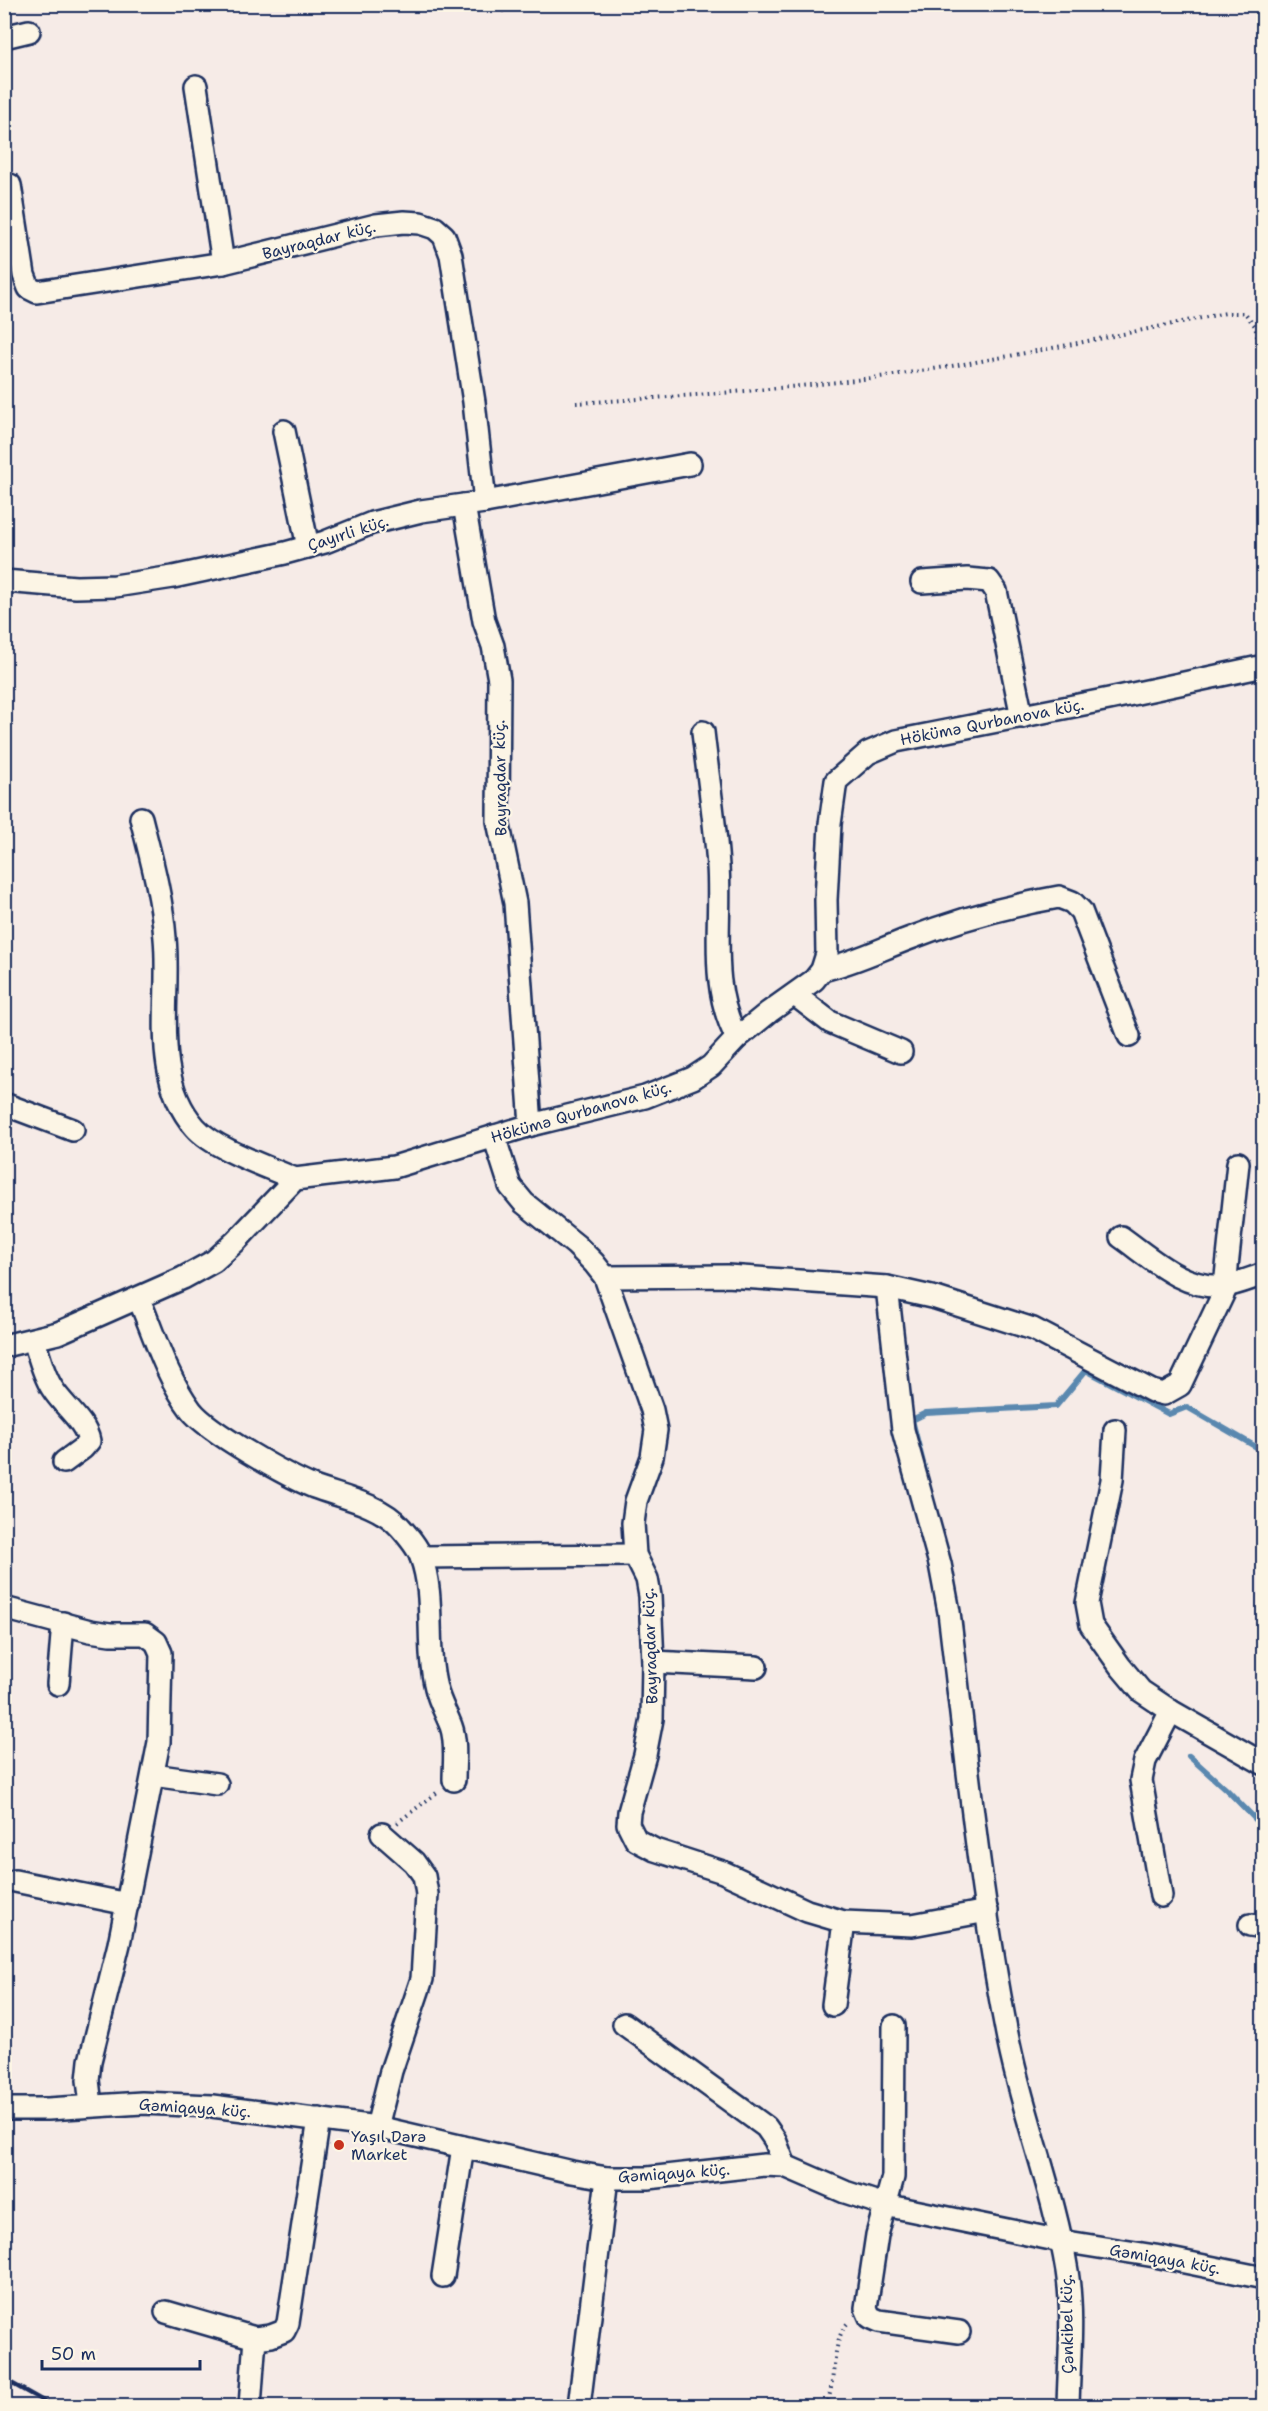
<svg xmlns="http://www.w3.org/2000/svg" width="1268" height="2411" viewBox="0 0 1268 2411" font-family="'Shantell Sans',sans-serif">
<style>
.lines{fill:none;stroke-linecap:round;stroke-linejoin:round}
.stream{stroke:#5a88af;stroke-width:6}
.minor-casing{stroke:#1b2f5e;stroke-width:26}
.path{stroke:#1b2f5e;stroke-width:4;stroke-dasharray:1.5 4.5;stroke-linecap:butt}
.minor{stroke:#fcf5e5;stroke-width:21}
.rail{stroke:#1b2f5e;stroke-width:4.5}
.poi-dot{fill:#c8321e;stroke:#fcf5e5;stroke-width:2}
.labels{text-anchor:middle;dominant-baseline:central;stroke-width:4.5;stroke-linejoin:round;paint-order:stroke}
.street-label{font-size:16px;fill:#1b2f5e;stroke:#fcf5e5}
.poi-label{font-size:16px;fill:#1b2f5e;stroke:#fcf5e5;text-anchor:start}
</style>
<rect width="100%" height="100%" fill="#f6ebe7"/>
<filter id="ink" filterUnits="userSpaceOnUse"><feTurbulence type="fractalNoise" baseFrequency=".0167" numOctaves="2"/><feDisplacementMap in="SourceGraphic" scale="12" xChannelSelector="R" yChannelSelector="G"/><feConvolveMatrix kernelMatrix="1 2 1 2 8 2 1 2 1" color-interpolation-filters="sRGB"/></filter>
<g filter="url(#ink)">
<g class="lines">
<g class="stream">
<path d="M 925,1471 L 912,1420 L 926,1413 L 1056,1406 L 1086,1370 L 1169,1414 L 1187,1407 L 1258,1448 L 1264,1439"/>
<path d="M 1189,1756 L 1228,1791 L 1264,1828"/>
</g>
<defs>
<g id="minor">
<path d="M 4,37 L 29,31"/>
<path d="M 196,86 L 223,263"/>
<path d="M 10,185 L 24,275 L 29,288 L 37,292 L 223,263 L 376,225 L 404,222 L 420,223 L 435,228 L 444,236 L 451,255 L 474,402 L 485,502"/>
<path d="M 284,431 L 308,547"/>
<path d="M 464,505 L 484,621 L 493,646 L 499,680 L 498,821 L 515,903 L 531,1125"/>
<path d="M 4,581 L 76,587 L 115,586 L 173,577 L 285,553 L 325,542 L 372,523 L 421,511 L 485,502 L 690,464"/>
<path d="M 922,582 L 967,579 L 989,581 L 996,591 L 1022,717"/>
<path d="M 703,732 C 708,777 715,821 718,866 C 722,924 708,985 737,1038"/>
<path d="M 141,818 C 151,858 162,897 165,938 C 171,1000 150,1076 195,1127 C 214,1149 268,1167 295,1179"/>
<path d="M 822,970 C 853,963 879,950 908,939 C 956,920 1008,906 1059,897 L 1072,902 L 1081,911 L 1129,1036"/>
<path d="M 795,995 L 830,1022 L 901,1052"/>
<path d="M 4,1104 L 73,1130"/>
<path d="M 494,1136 L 510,1186 L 524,1203 L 576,1245 L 594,1263 L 605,1277 L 652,1410 L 656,1430 L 652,1457 L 636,1501 L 633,1523 L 635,1555 L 647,1579 L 650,1596 L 653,1662 L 652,1719 L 645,1755 L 629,1812 L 628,1824 L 636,1840 L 655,1850 L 723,1872 L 807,1911 L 844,1922 L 912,1925 L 987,1911"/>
<path d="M 1121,1237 C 1152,1259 1183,1289 1223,1286 C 1236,1285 1251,1278 1264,1274"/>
<path d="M 605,1277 L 727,1276 L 887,1287 L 936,1298 L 1033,1329 L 1152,1391 L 1164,1394 L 1180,1385 L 1227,1286"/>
<path d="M 1225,1286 L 1238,1163"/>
<path d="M 887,1287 L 903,1430 L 940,1564 L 949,1612 C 966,1753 980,1895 1007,2034 C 1022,2114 1054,2190 1067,2271 C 1074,2315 1069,2362 1068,2406"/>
<path d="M 139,1299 C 154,1335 167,1378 191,1410 C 208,1432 287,1476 314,1487 C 341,1497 380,1504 400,1527 C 408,1536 417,1546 421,1557 C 436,1598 425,1645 436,1688 C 439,1701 446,1713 451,1726 C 457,1742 454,1763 454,1780"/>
<path d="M 34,1340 C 39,1356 43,1374 52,1388 C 63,1406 85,1421 89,1441 L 83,1448 L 64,1462"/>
<path d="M 4,1346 L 58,1333 L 183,1278 L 214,1261 L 236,1241 L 295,1179 L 394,1167 L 531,1125 L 645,1097 L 693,1078 L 711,1066 L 737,1038 L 769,1012 L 814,980 L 822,970 L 827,954 L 826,900 L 830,824 L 836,781 L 868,753 L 896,741 L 1109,699 L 1264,666"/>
<path d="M 1115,1430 L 1112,1480 L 1087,1603 L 1091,1625 L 1120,1666 L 1141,1691 L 1171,1711 L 1264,1764"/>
<path d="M 421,1557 L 635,1555"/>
<path d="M 4,1608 L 90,1631 L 110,1634 L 145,1634 L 156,1642 L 161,1653 L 159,1742 L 119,1944 L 90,2061 L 88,2080 L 91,2105"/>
<path d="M 653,1662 L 756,1667"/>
<path d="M 58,1684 L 63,1623"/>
<path d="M 153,1775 L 217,1784"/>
<path d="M 15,1881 L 128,1904"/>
<path d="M 1161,1896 L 1141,1780 L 1145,1761 L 1171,1711"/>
<path d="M 1250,1925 L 1264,1927"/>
<path d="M 833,2005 L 844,1922"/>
<path d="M 624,2024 L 766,2127 L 775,2140 L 785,2166"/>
<path d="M 894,2026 L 893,2177 L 877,2235 L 866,2308 L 870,2317 L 879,2321 L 959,2332"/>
<path d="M 4,2109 L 48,2109 L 142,2103 L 212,2106 L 377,2127 L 572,2172 L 607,2178 L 648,2178 L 764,2165 L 785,2166 L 845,2192 L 885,2205 L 1061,2241 L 1155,2256 L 1264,2278"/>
<path d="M 377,2127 L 391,2071 L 422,1979 L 427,1894 L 424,1876 L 414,1862 L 382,1834"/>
<path d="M 443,2276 L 463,2147"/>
<path d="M 166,2312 L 255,2338 L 271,2336 L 284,2331 L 288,2323 L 319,2119"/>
<path d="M 250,2406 L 255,2338"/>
<path d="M 579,2406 L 607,2178"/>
</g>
</defs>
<use href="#minor" class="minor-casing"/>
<g class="path">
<path d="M 502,11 L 550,4"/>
<path d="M 576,403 C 675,397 774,390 872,378 C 991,362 1108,337 1226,313 L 1245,313 L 1255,326 L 1264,369"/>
<path d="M 397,1823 L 439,1791"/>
<path d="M 826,2406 C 836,2385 831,2337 849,2322"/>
</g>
<use href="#minor" class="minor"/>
<path class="rail" d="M 4,2379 L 52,2406"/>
</g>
</g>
<circle class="poi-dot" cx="339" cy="2145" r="6"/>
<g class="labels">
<g class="street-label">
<text transform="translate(319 240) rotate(-14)">Bayraqdar küç.</text>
<text transform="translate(348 533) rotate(-18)">Çayırli küç.</text>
<text transform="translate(992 722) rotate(-11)">Hökümə Qurbanova küç.</text>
<text transform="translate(500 778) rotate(-91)">Bayraqdar küç.</text>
<text transform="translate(581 1112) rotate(-16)">Hökümə Qurbanova küç.</text>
<text transform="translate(650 1646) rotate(-92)">Bayraqdar küç.</text>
<text transform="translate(195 2108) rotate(4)">Gəmiqaya küç.</text>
<text transform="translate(674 2173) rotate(-4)">Gəmiqaya küç.</text>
<text transform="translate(1165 2259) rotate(10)">Gəmiqaya küç.</text>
<text transform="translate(1067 2324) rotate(-91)">Çənkibel küç.</text>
</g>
<g class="poi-label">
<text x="351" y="2136">Yaşıl Dərə<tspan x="351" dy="18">Market</tspan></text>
</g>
</g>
<rect width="1268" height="2411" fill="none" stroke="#fcf5e5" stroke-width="24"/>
<rect x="12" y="12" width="1244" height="2387" fill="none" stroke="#1b2f5e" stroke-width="2" filter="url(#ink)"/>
<path d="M42 2360v9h158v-9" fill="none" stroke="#1b2f5e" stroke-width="3"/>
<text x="51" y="2360" font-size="18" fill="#1b2f5e" stroke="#fcf5e5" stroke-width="4.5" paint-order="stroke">50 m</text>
</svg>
